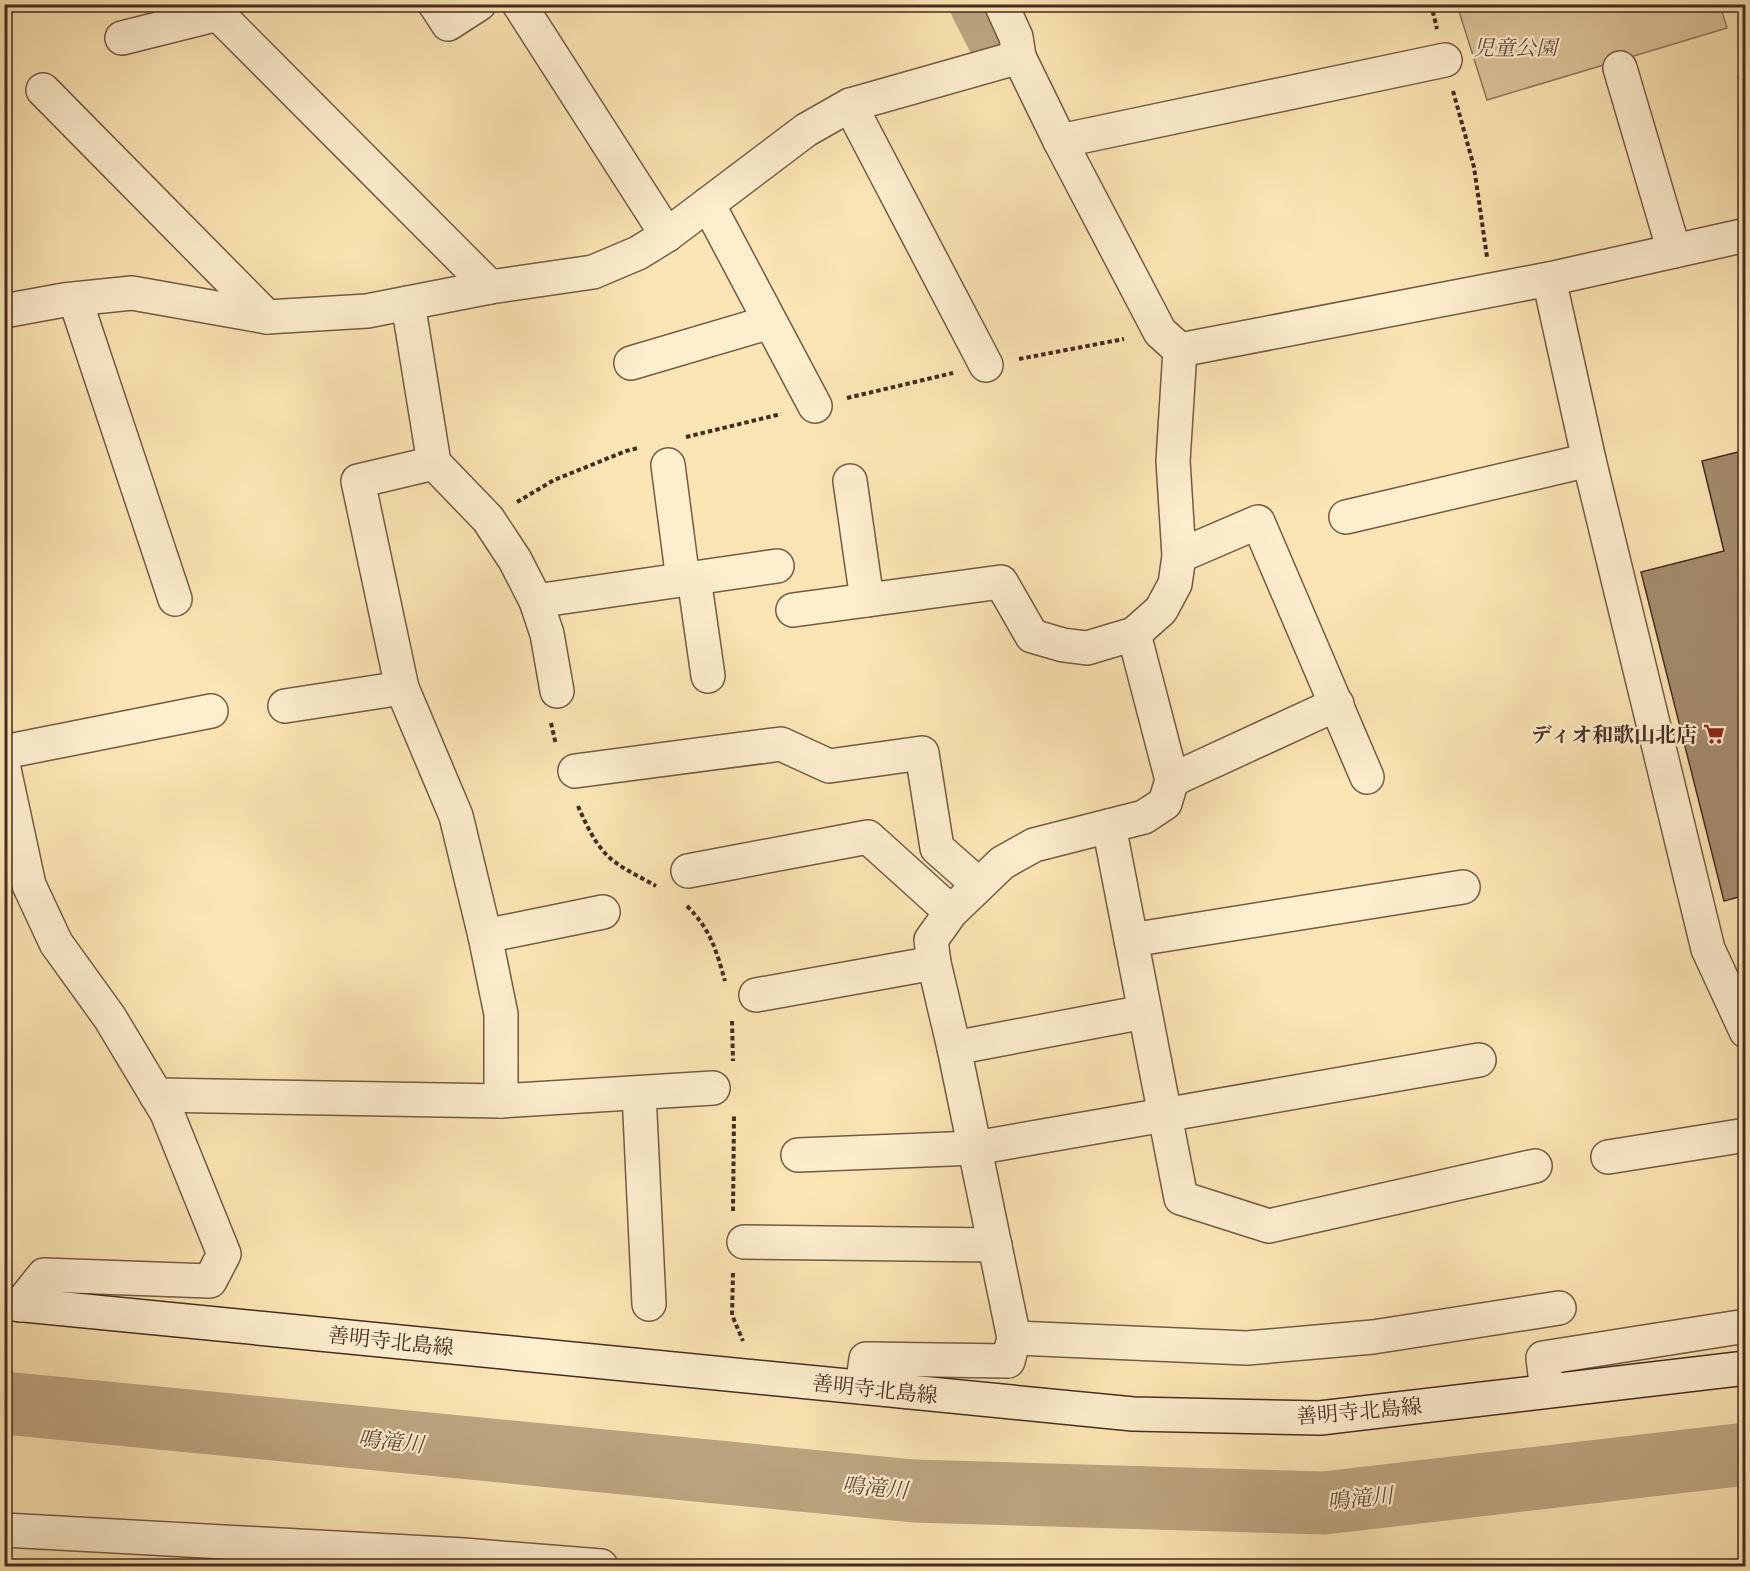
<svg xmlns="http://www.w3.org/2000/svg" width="1750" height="1571" viewBox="0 0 1750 1571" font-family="'Gentium Book Plus','Noto Serif JP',serif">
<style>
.green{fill:#ddc59b;stroke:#92785e;stroke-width:1.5}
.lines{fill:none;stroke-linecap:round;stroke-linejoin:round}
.river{stroke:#bea682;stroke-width:63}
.building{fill:#a58c6e;stroke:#462b22;stroke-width:1.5}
.street-casing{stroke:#745a46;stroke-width:36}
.secondary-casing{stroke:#462b22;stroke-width:36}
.path{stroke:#462b22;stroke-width:4;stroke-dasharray:4.5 3;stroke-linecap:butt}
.street{stroke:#fdeece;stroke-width:33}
.secondary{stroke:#fdeece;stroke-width:33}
.labels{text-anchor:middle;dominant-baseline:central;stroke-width:4.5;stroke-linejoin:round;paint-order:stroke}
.park-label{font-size:21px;font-style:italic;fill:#644a3a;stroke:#fdeece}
.poi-label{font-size:21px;font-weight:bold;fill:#462b22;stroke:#fdeece;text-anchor:end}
.street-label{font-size:21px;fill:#462b22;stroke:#fdeece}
.water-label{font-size:22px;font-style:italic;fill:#644a3a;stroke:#fdeece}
</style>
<rect width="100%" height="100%" fill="#fce5b4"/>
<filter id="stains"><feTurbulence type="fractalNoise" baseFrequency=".00333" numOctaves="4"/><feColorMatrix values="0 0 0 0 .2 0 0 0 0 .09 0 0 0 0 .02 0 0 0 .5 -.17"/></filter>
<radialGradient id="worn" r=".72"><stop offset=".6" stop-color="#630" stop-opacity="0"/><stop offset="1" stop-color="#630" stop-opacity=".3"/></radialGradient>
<path class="green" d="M 1457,5 L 1720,5 L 1727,28 L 1487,100 Z"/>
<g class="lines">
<g class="river">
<path d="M 981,4 L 1001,43"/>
<path d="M 4,1403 L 914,1491 L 1324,1503 L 1746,1454"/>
</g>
</g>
<g class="building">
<path d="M 1746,75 L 1746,102 L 1738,77 Z"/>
<path d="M 1746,450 L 1746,895 L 1724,901 L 1641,572 L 1724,551 L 1702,461 Z"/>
</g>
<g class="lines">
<defs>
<g id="street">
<path d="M 435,4 L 448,24 L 479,4"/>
<path d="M 519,4 L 667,235"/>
<path d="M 1001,4 L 1016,37 L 1019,57"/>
<path d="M 122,38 L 218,14 L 490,287"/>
<path d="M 1620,68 L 1674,251"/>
<path d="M 43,90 L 267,317"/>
<path d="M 850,105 L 986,365"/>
<path d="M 1060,141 L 1445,60"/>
<path d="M 708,204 L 815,406"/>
<path d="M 1549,279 L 1589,460 L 1708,949 L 1746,1031"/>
<path d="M 75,299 L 175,599"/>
<path d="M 408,303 L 434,463 L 488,519 L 515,560 L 536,601 L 547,634 L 557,691"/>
<path d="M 4,311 L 64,300 L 132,293 L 267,317 L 367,311 L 490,287 L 593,272 L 638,253 L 667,235 L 806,130 L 850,105 L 1019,57 L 1060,141 L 1160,332 L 1180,350 L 1549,279 L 1746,235"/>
<path d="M 631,363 L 770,322"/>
<path d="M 434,463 L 358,481 L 402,688 L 456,816 L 485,936 L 501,1014 L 501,1101"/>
<path d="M 668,465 L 683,580"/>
<path d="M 850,481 L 867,600"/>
<path d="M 1346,517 L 1589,460"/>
<path d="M 1179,556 L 1258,522 L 1367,777"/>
<path d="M 694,578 L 708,676"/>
<path d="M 536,601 L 777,566"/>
<path d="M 793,610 L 1001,582 L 1032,636 L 1063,645 L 1087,648 L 1134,634 L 1161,610 L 1175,584 L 1179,556 L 1173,461 L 1180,350"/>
<path d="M 285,706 L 402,688"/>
<path d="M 4,752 L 211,711"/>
<path d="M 4,769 L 29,885 L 56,943 L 110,1018 L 167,1113 L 224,1254 L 210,1281 L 44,1275 L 20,1305"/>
<path d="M 575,771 L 781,744 L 829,766 L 922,753 L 937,848 L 979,885"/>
<path d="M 1172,780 L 1337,704"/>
<path d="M 1109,826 L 1181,1198 L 1269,1226 L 1535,1166"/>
<path d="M 688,871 L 868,837 L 951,912"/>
<path d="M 485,936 L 603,912"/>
<path d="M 1131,940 L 1463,887"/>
<path d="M 756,995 L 934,963"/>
<path d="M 954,1048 L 1144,1012"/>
<path d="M 639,1093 L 649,1304"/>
<path d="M 156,1095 L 501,1101 L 713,1088"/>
<path d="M 798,1155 L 975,1148 L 1479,1060"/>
<path d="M 1608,1157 L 1746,1135"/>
<path d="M 744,1242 L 995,1245"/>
<path d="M 1014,1338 L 1247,1348 L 1373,1337 L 1559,1308"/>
<path d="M 862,1387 L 866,1359 L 1008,1361 L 1014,1338 L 954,1048 L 934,963 L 931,940 L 951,912 L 1002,863 L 1034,845 L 1144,817 L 1165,803 L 1172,780 L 1134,634"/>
<path d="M 1547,1391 L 1543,1358 L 1746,1326"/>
<path d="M 4,1530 L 464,1555 L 601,1566"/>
</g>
<path id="secondary" d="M 4,1303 L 1133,1414 L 1320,1418 L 1746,1368"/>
</defs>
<use href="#street" class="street-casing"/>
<use href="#secondary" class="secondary-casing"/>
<g class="path">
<path d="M 1431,4 L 1437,29"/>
<path d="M 1453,91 L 1474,167 L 1487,257"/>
<path d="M 1019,359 L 1124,339"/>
<path d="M 847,398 L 953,373"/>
<path d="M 686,437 L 781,414"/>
<path d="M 517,502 L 554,480 L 626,451 L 638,448"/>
<path d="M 551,723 L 556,745"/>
<path d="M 578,806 C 585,822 592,838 604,852 C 617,867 639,876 656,886"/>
<path d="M 687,906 C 711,930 716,950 725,981"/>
<path d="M 732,1021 L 733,1061"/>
<path d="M 733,1211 L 734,1114"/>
<path d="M 733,1273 L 732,1315 L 743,1341"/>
</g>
<use href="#street" class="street"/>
<use href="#secondary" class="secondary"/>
</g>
<defs>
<symbol id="supermarket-bare" viewBox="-9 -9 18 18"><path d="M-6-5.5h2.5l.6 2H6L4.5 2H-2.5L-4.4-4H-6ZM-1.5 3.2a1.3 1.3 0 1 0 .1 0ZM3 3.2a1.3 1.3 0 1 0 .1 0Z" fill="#8f2418" stroke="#fdeece" stroke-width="2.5" paint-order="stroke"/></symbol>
</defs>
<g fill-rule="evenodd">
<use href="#supermarket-bare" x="1699" y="719" width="30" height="30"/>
</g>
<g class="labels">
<g class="park-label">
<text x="1515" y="47">児童公園</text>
</g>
<g class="poi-label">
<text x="1697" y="734">ディオ和歌山北店</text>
</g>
<g class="street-label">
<text transform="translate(391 1341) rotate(6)">善明寺北島線</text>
<text transform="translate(875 1389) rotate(6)">善明寺北島線</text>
<text transform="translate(1359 1411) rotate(-5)">善明寺北島線</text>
</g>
<g class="water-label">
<text transform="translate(391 1441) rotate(6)">鳴滝川</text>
<text transform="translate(875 1487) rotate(5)">鳴滝川</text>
<text transform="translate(1360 1498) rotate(-6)">鳴滝川</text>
</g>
</g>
<rect width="1750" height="1571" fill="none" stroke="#fce5b4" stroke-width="24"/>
<rect x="6" y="6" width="1738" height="1559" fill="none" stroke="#462b22" stroke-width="3"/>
<rect x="12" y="12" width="1726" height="1547" fill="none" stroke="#462b22" stroke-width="1.5"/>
<rect width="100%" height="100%" filter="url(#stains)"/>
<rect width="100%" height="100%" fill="url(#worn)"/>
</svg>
